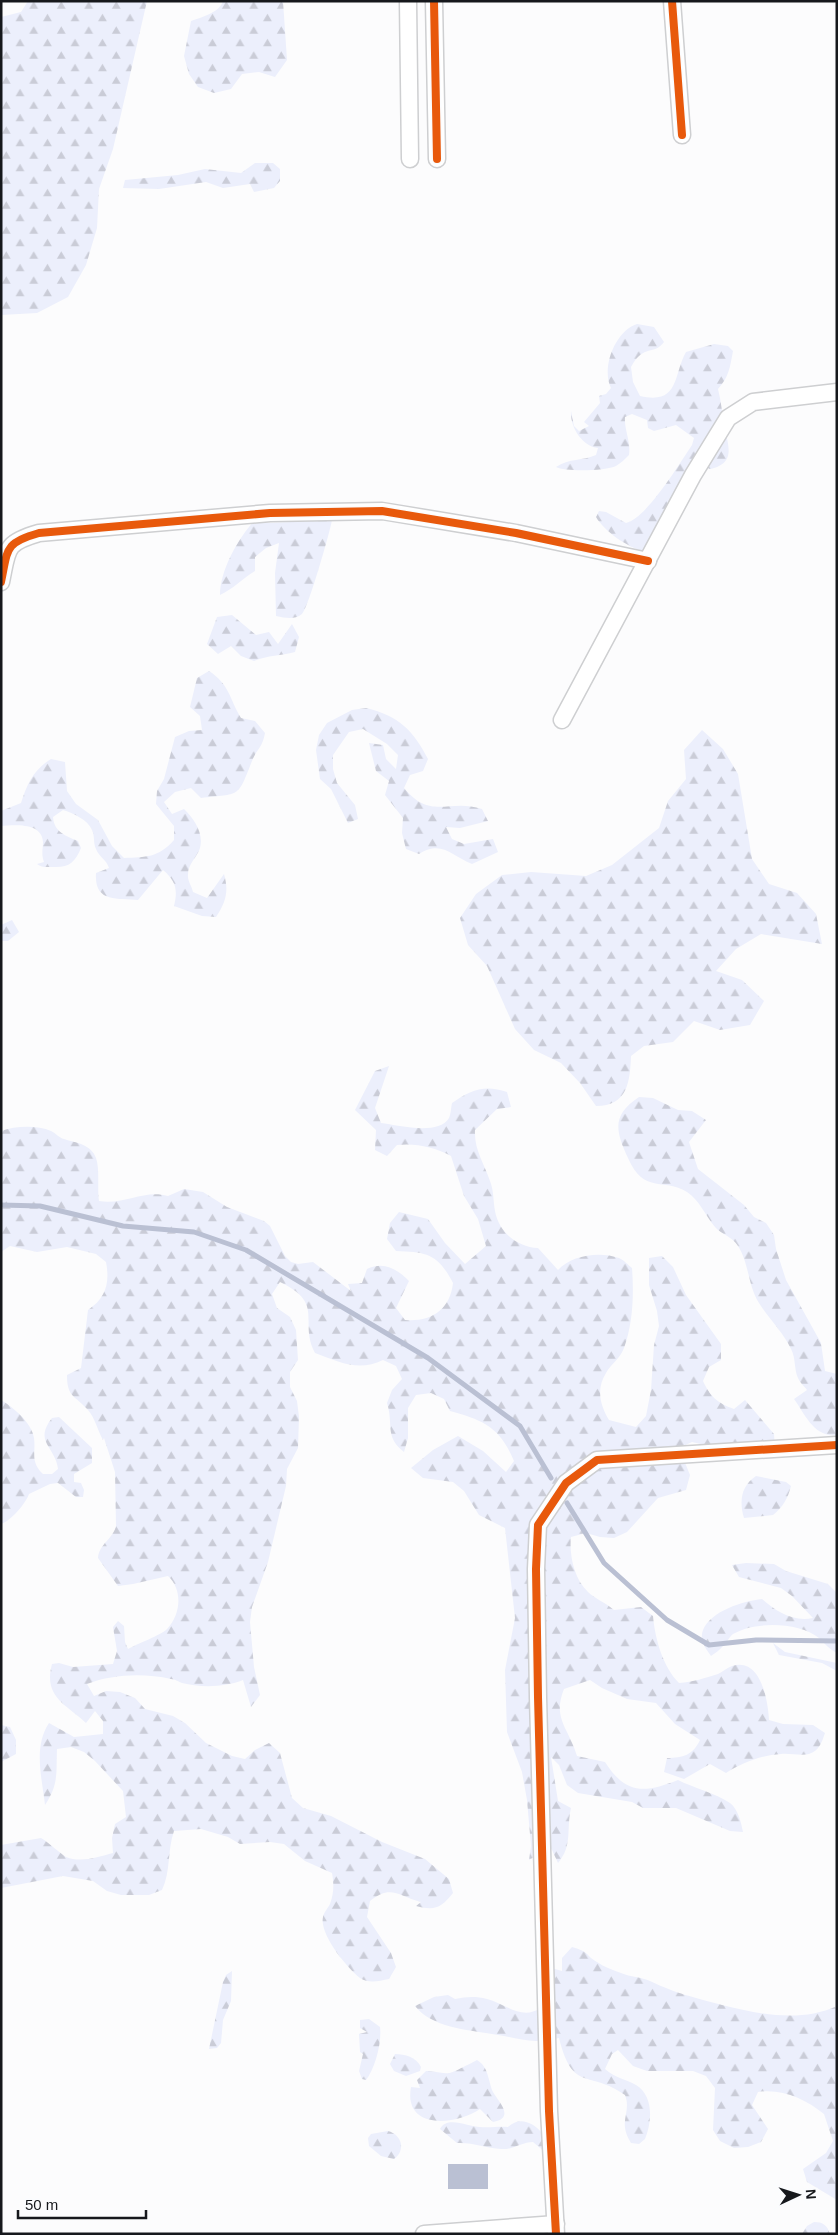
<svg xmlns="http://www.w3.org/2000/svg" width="838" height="2235" viewBox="0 0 838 2235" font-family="Helvetica,sans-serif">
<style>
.forest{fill:url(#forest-firs)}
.water{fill:#bac0d3}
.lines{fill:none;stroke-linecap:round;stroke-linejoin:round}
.stream{stroke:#bac0d3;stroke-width:5}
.street-casing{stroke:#cecfd1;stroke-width:19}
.street{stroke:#fff;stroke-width:16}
.cycleway-casing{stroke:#fbfcfe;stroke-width:11}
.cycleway{stroke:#e8590c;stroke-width:8}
</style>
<defs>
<pattern id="forest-firs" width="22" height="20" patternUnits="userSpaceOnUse" patternTransform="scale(1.25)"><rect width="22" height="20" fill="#eceffc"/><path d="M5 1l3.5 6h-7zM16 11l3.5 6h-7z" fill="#caccd7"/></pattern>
</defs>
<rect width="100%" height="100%" fill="#fcfcfd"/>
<g class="forest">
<path d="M 28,1 L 147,1 L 113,149 L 99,189 L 97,228 L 86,265 L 68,297 L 37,313 L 1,315 L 1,17 L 21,12 Z"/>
<path d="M 223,1 L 283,1 L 287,60 L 275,77 L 259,72 L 242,74 L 231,89 L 214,93 L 198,87 L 189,74 L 184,56 L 191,21 C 202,17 219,13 223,1 Z"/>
<path d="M 255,163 L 273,163 L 280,169 L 280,181 L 274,188 L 254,192 L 250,184 L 223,188 L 206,182 L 159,189 L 123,188 L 125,180 L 178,175 L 205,169 L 241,173 Z"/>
<path d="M 637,324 L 654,327 L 664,342 C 654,356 644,343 631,367 L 633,382 L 640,396 C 680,405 673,375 686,352 L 714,344 L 728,346 L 733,351 C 730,367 729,377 718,389 C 721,401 722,412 724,424 C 727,443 738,463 710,469 L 704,466 L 686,474 L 681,480 L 644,551 C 628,548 604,531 596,517 L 599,511 L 606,512 L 626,523 C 646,519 680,463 692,445 L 694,438 L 676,425 L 654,431 L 648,428 L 647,420 L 632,414 L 625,417 C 624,430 631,441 629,455 C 625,459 621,463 616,466 C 606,471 565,472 556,467 C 569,458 583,461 596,455 L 598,448 C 582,446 570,427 571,411 L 574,426 L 579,431 L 589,426 L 584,422 L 600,403 L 599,396 L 606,394 L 611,388 C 601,368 615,331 637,324 Z"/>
<path d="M 255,520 L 269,523 L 332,520 C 330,532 308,609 302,614 C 294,620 286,618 276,616 L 275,573 L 279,543 L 266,548 L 255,557 L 255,571 C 242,579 233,589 220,595 C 220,571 238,538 255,520 Z"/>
<path d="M 232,615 L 256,635 L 269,632 L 278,644 L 292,624 L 299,637 L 295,652 C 281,656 268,655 254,661 L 241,656 L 231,646 L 218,654 L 207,644 L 217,617 Z"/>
<path d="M 209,671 C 230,685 229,698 241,718 L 255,721 L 265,733 C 262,749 257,748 252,761 C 237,799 241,793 201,798 L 191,788 L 175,792 L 164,802 L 172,814 L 184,809 C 194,819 204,833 200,848 C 197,858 187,864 188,877 C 188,881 192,887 193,892 L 207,898 L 224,874 C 229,891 226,902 216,917 L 202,916 L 174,906 C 178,890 176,881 163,870 L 138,900 C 117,898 94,903 96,873 L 109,868 C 106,859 99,857 96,849 C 93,843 95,836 92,830 C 88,820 73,813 63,810 L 53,817 C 54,832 66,836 78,841 L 81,848 C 75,863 68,868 53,867 C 46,867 42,868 37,864 L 44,862 C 41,854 43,849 43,842 C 42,822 14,825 1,826 L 1,811 L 21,803 C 27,784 34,769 51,759 L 65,762 L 67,791 L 76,804 L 98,820 L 112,846 L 124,858 C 146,857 158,858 174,840 L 174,826 L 156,804 L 157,791 L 164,779 L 175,737 L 189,731 L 202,730 L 200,716 L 190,707 L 197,678 Z"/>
<path d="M 366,708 C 399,716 413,730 428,759 L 423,771 L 410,775 L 404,788 C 431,821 449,798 482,809 L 488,821 L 460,828 L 446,827 L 452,839 L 464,844 L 493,839 L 498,852 L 472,864 C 450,855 442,840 419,854 L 406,849 L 402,833 L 403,818 L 385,795 L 389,781 L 376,771 L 369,743 L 383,745 L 386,759 L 396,769 L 398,755 L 387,744 L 363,729 L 349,732 L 333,755 L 333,769 L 337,783 L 355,805 L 358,819 L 348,823 L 331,789 L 320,779 L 316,750 L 319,735 L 327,723 L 352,710 Z"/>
<path d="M 702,730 L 723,749 L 738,774 L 752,859 L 769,884 L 797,893 L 816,914 L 822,944 L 761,934 L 736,949 L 716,971 L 742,980 L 764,1001 L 750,1025 L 720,1030 L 694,1021 L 673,1042 L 644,1046 L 631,1056 C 630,1081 628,1106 596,1106 L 580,1083 L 561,1063 L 534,1050 L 515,1029 L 487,966 L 468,945 L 460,918 L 476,894 L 502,875 L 531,872 L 586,876 L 612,865 L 659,828 L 668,801 L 686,779 L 684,750 Z"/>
<path d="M 12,920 L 19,932 L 8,941 L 1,941 L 1,925 Z"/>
<path d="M 389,1066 L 375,1108 L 381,1123 C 398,1125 438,1136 449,1118 C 451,1114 451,1107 452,1103 C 470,1090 485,1084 507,1092 L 511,1107 L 497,1109 L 475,1130 C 474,1150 484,1163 490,1181 C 494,1191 493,1201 495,1211 C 499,1233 518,1247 538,1248 L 558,1270 C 571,1255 600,1251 619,1258 C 624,1260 628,1265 632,1268 C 634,1295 633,1323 624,1348 C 620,1359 611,1364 606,1373 C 596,1389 600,1405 609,1420 L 636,1427 L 646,1416 L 651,1390 L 654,1345 L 659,1326 L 657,1311 L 649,1285 L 649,1258 L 662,1256 L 673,1267 L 686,1295 L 721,1344 L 721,1360 L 709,1367 L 703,1381 C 710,1396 717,1403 734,1409 L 745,1400 L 774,1434 L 775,1448 L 717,1448 L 692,1442 L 679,1448 L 690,1475 L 686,1490 L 658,1498 L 627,1532 L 614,1538 L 600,1537 L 586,1533 L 571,1537 C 569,1555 574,1579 588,1592 C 594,1598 606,1603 614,1610 L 641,1607 L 653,1616 C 655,1639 663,1667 679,1683 C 693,1682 705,1678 718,1674 C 722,1672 727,1668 732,1666 C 761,1657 768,1701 769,1720 L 783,1724 L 813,1725 L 825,1733 C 822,1742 819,1751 809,1754 C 801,1756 789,1753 781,1754 C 762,1755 742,1763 726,1773 L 710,1764 L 684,1779 L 664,1772 L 667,1758 C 683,1758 693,1755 700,1740 L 675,1724 L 656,1703 L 627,1699 L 602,1688 L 590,1680 L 564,1689 C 552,1719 569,1728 577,1756 L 605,1762 C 626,1795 645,1793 678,1780 C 694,1788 715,1793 730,1803 C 738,1809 741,1822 743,1832 L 730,1831 L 676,1808 L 643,1808 L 632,1802 L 578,1793 L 567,1785 L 559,1765 L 551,1757 L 558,1801 L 571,1808 C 566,1830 573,1845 558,1863 L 552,1850 L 543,1839 L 541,1853 L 529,1860 L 531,1846 L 527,1800 L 522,1772 L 507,1732 L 505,1670 L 515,1618 L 505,1528 L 479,1515 L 464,1491 L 453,1482 L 423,1478 L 411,1468 L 433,1450 L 458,1436 L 483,1451 L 506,1472 L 514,1461 C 500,1427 483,1420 450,1411 L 444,1399 L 431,1393 L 416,1395 L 408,1408 L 408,1438 L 404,1452 C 384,1436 394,1425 387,1403 L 392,1390 L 402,1379 L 396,1366 L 383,1360 C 359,1372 339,1362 315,1353 C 298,1321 326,1304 280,1282 L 272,1294 L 277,1308 L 290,1317 L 296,1330 L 298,1360 L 290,1372 L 290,1387 L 297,1401 L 299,1417 L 298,1448 L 287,1469 L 286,1486 L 268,1562 L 252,1607 L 250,1622 L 254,1667 L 260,1695 L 251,1707 L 243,1680 C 226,1687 201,1688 182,1683 C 179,1682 175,1679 171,1679 C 144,1673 113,1674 87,1684 L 94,1696 L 106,1691 L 120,1692 L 135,1698 L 145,1709 L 173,1716 L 185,1723 L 206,1743 L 232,1756 L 245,1759 L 255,1750 L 269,1743 L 280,1753 L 292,1798 L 303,1808 L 331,1816 L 382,1842 L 425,1859 L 449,1879 L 453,1893 C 441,1908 435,1911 416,1906 L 421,1902 C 398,1896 391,1884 370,1901 L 367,1917 L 391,1953 L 396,1967 L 389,1979 C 379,1981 369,1984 360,1978 C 347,1968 319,1934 323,1917 C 324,1912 328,1908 330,1904 C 334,1893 334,1884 332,1873 L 305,1861 L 284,1844 L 270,1842 L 240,1844 L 228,1837 L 201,1829 L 174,1831 C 167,1851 171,1871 162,1890 L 149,1895 L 121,1895 L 107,1891 L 93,1881 L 63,1876 L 1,1888 L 1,1845 L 41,1838 C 48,1842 61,1854 66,1857 C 81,1863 98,1857 113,1853 L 112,1838 L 115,1824 L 126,1817 L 123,1791 L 95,1761 L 84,1752 L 71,1747 L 57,1749 C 56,1773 59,1784 45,1805 C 42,1778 33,1747 49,1723 L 74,1737 L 103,1734 L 103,1721 L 95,1711 L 86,1723 C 66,1704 43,1697 52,1664 L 59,1663 L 73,1667 L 113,1664 L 117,1651 L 113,1627 L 118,1621 L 124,1626 L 125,1642 L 128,1649 C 137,1644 161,1635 167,1629 C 181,1614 183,1590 168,1576 L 133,1584 L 118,1586 L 98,1558 C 99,1544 113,1539 116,1526 L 115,1472 L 104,1438 L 103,1440 C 98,1431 95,1418 88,1410 C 75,1395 67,1398 67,1375 L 81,1368 L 88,1310 C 106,1298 110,1283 106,1262 L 96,1254 L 67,1247 L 37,1252 L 10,1246 L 1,1252 L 1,1131 C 15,1126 37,1125 51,1131 C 56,1133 59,1138 64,1139 C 76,1143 91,1144 96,1158 C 100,1169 97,1188 99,1201 C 126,1205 144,1189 168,1196 L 184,1189 L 203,1192 L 227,1207 L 264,1221 L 270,1226 L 285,1256 L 291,1262 L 298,1264 L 313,1262 L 351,1291 L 348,1284 L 362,1283 L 367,1269 C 384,1261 397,1269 409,1281 L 396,1308 L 405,1320 C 431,1322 450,1310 453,1283 C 438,1254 427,1252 396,1251 L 387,1239 L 390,1223 L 399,1212 L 428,1219 L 445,1243 L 465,1264 L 486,1246 L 478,1219 L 464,1196 L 451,1156 C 434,1147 416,1143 397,1145 L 387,1156 L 375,1150 L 376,1130 L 355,1110 L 375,1071 Z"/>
<path d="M 639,1097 L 653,1098 L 678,1110 L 692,1111 L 706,1120 L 689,1142 L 698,1169 L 744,1205 L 754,1217 L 766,1223 L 774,1235 L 776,1249 L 786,1280 L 821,1343 L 825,1371 L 837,1374 L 837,1435 C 814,1438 805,1414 794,1399 L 807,1390 C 805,1387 800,1383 798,1378 C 794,1370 796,1358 791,1349 C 783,1332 769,1319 759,1303 C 748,1286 749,1263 738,1246 C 733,1237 721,1234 715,1227 C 705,1215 700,1201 687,1192 C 663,1177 644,1195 628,1158 C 615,1130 612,1115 639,1097 Z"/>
<path d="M 1,1400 C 13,1407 32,1423 34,1438 C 36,1454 30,1461 43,1474 L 52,1474 L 58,1469 C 56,1447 33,1442 52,1418 L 59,1417 L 92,1448 L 92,1463 L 74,1474 L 74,1482 L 81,1483 L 84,1490 L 83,1497 L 76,1497 L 58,1483 L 50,1484 L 29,1494 C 26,1503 11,1521 1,1524 Z"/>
<path d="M 756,1476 L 786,1482 L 791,1486 C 788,1498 783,1507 773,1515 L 744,1518 C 739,1501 741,1486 756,1476 Z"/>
<path d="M 746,1563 L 774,1564 L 786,1571 L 828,1584 L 837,1593 L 837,1653 C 829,1649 825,1644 819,1638 C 799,1622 755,1621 733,1634 C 729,1637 727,1643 723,1646 C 720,1650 715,1653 711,1656 C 706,1649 699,1640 703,1630 C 711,1611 743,1601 762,1599 C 777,1612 793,1622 813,1618 L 792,1596 L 781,1588 L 739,1577 L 732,1565 Z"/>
<path d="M 773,1643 L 785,1652 L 837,1663 L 837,1671 L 822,1663 L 779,1655 Z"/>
<path d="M 1,1725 L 10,1727 L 16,1740 L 16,1754 L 1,1762 Z"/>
<path d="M 572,1947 C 590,1952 585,1955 597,1962 C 604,1967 613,1970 621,1973 C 630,1977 642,1977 650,1981 C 677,1994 693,1997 722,2005 C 759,2014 800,2023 837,2006 L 837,2200 L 807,2182 L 803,2169 L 826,2153 L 833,2141 L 824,2114 C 806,2099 781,2088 758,2092 L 752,2105 L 768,2129 L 761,2142 L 748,2147 L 734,2148 L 720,2141 L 713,2130 L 715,2088 L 706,2076 L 693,2071 L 647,2071 L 633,2066 L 618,2050 L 612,2054 L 605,2069 C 615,2078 626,2079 636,2085 C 654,2096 652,2122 645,2139 L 639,2144 L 631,2143 C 617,2121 632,2113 625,2095 C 589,2069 573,2094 559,2038 C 552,2039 544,2041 536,2041 C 523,2041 511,2037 498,2035 C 472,2030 433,2029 415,2006 L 434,1997 L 448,1995 L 455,1999 C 466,1997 475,1996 487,1999 C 504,2003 522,2021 540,2008 L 541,1988 L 536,1975 L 548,1967 L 562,1971 L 562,1958 Z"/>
<path d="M 232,1971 L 231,2001 L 223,2020 L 221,2043 L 217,2048 L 209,2049 L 223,1982 L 226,1975 Z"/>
<path d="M 369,2019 L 380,2027 C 382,2043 375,2068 366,2080 L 362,2079 L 359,2071 L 363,2054 L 360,2052 L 359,2034 L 367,2032 L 360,2028 L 360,2020 Z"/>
<path d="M 395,2054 C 405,2054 416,2057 421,2067 L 420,2071 L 406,2076 L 394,2071 L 390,2064 Z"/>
<path d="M 477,2060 C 489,2067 488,2081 493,2092 C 498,2101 516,2118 493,2122 L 480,2109 C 457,2125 403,2131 411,2087 L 420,2088 L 417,2080 L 426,2071 C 434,2071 442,2074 449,2073 C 453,2073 473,2062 477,2060 Z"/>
<path d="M 545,2111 L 550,2111 L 553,2190 L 548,2191 C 540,2178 550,2167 546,2153 L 533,2142 C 522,2142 513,2150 501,2149 C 486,2148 472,2142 457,2143 L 440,2129 C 447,2115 469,2127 480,2127 C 490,2128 499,2126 508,2127 C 519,2116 533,2122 542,2133 L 541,2112 Z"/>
<path d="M 388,2131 C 402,2135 406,2150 394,2159 L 381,2156 L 369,2146 L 368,2138 L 371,2134 Z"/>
<path d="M 814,2222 C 823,2222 827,2225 830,2234 L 802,2234 L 807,2226 Z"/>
</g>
<rect class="water" x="448" y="2164" width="40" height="25"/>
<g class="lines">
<g class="stream">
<path d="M 1,1205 L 40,1206 L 123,1226 L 194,1232 L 246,1250 L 428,1358 L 520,1426 L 551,1478"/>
<path d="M 567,1503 L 604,1563 L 667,1620 L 709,1645 L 756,1640 L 837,1641"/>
</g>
<defs>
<g id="street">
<path d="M 408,1 L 410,159"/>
<path d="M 434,1 L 437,159"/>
<path d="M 672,1 L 682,135"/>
<path d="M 1,582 C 8,549 4,543 39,533 L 270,513 L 382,511 L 516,533 L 648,561"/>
<path d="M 562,720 L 693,475 L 728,418 L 753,402 L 837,392"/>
<path d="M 424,2234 L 556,2224"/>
<path d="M 556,2234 L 549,2111 L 538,1697 L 536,1569 L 538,1525 L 566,1483 L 597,1460 L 837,1445"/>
</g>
</defs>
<use href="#street" class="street-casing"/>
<use href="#street" class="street"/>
<defs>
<g id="cycleway">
<path d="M 434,1 L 437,159"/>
<path d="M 672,1 L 682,135"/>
<path d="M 1,582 C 8,549 4,543 39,533 L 270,513 L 382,511 L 516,533 L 648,561"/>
<path d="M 556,2234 L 549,2111 L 538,1697 L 536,1569 L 538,1525 L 566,1483 L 597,1460 L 837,1445"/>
</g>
</defs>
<use href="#cycleway" class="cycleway-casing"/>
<use href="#cycleway" class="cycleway"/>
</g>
<rect width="838" height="2235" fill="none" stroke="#16181c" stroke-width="5"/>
<g transform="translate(798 2195) rotate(86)" stroke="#fbfcfe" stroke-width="4" paint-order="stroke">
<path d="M0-4L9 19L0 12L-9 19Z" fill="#16181c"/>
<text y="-8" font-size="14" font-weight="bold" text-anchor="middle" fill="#16181c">N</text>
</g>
<path d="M18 2210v8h128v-8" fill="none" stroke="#16181c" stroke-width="2.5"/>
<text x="25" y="2210" font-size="15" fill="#16181c" stroke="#fbfcfe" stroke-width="4" paint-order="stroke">50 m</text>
</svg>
